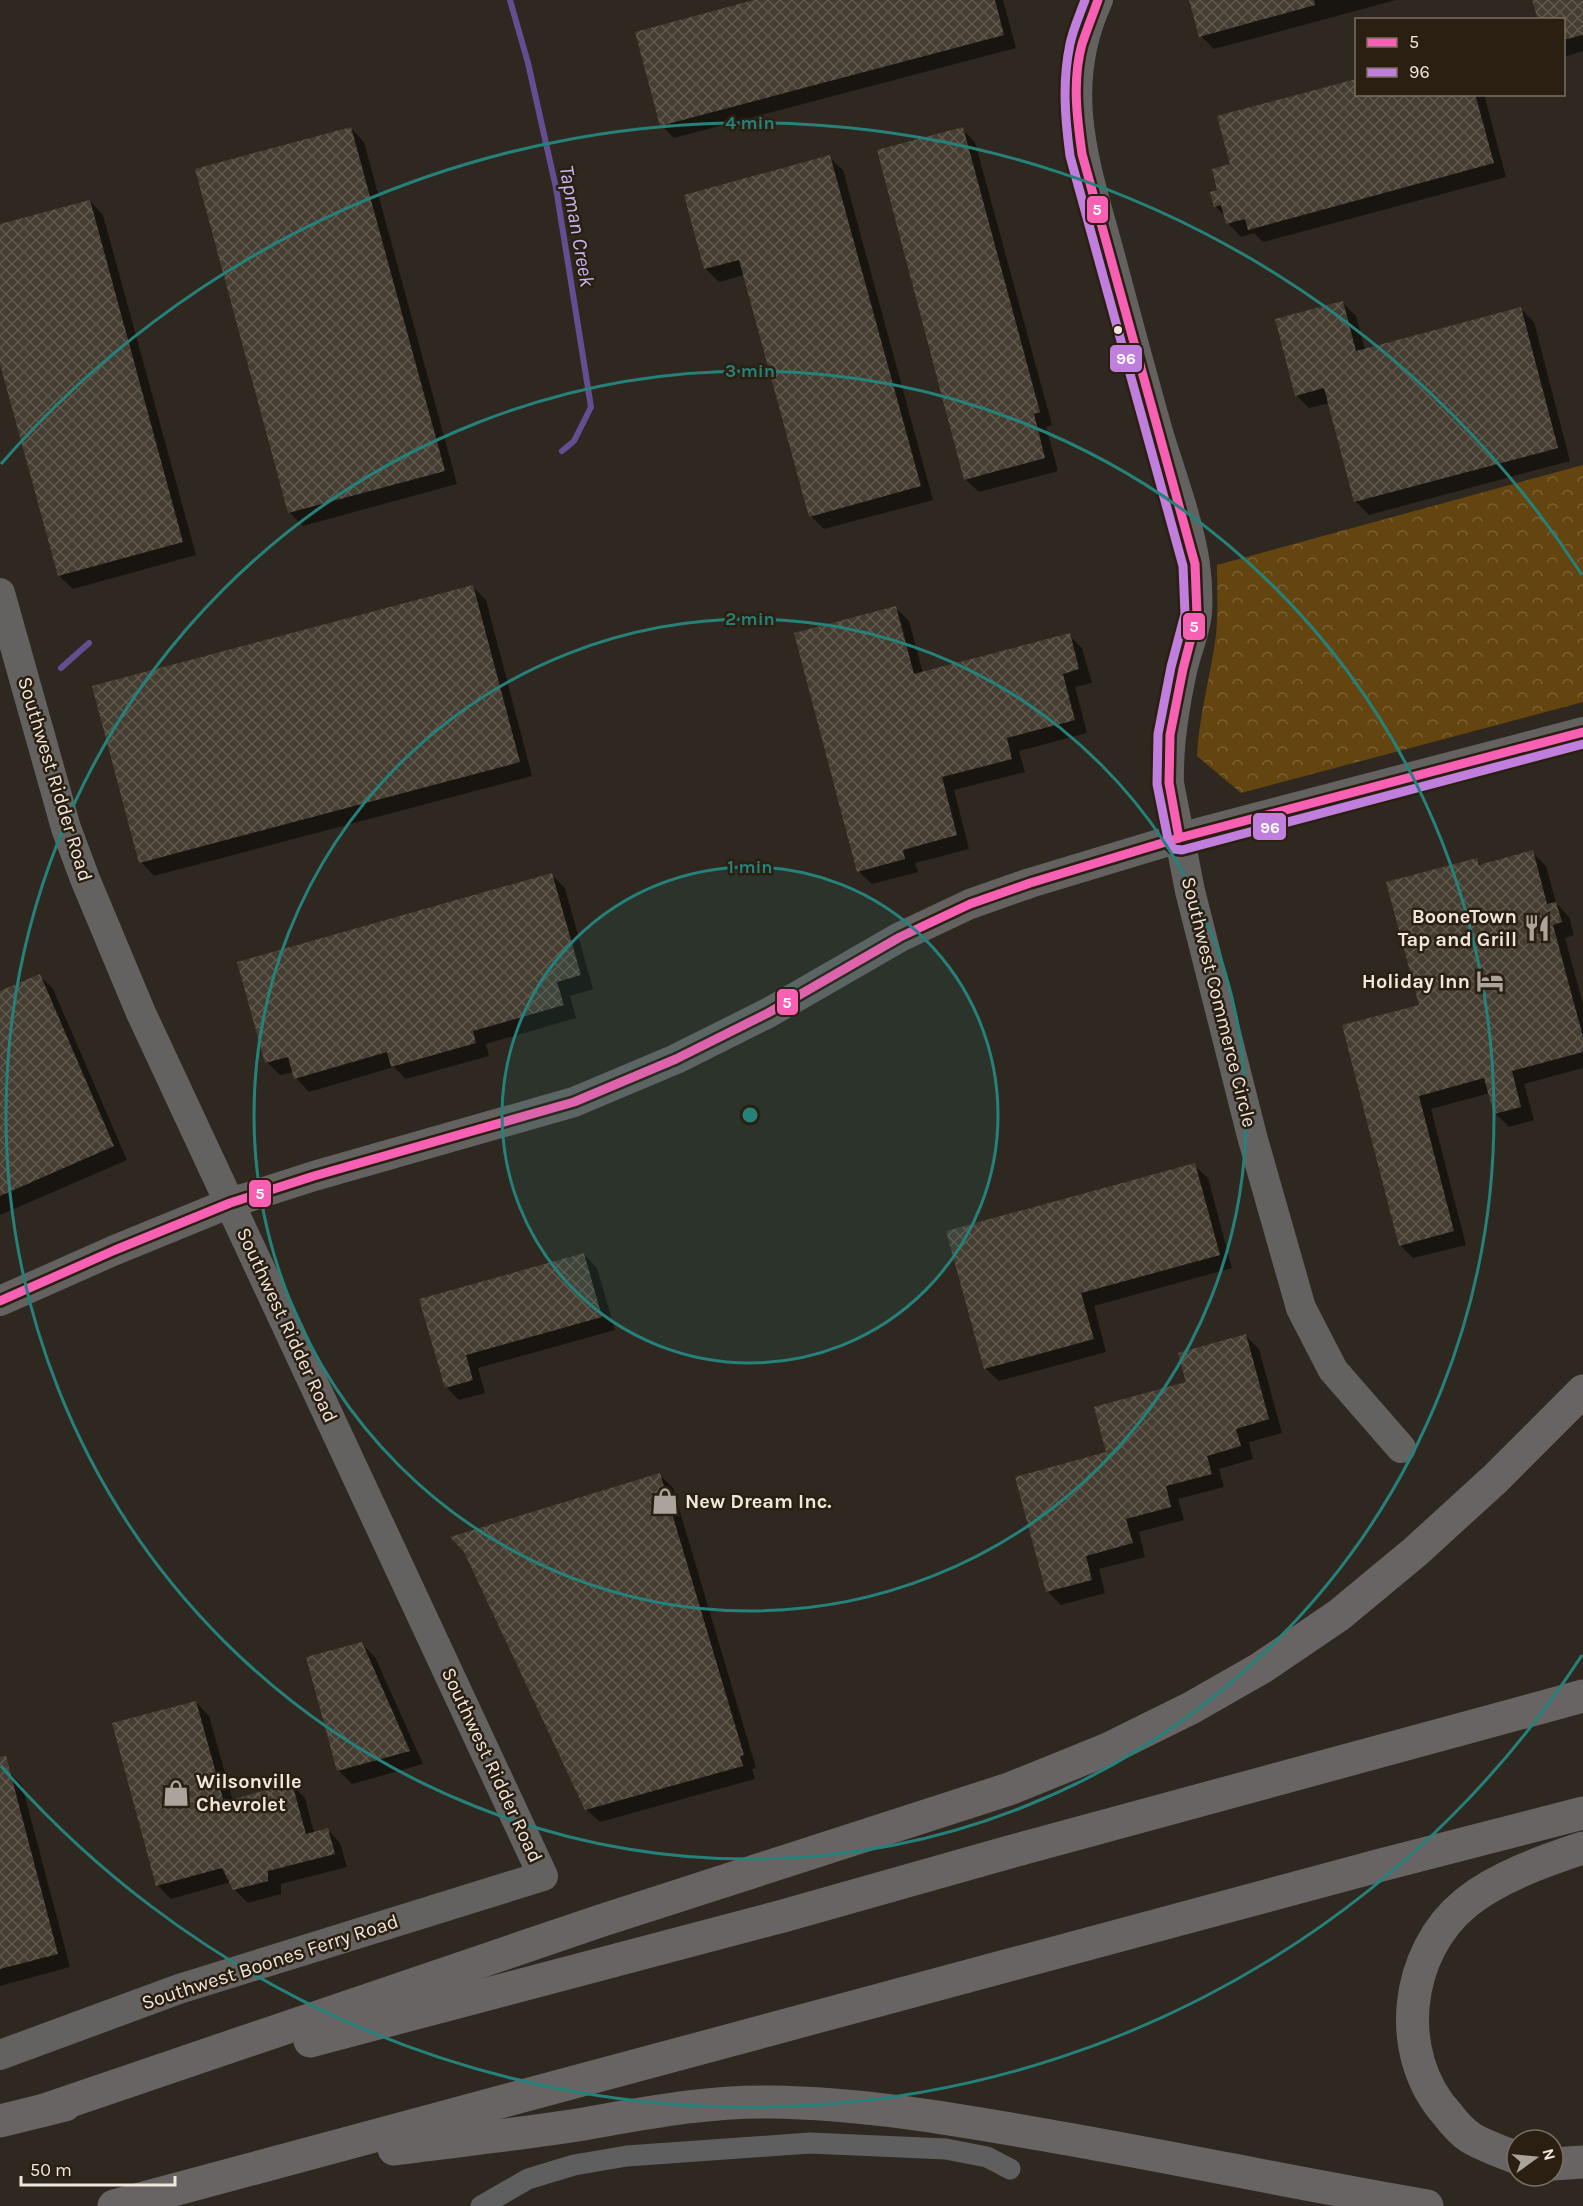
<svg xmlns="http://www.w3.org/2000/svg" width="1583" height="2206" viewBox="0 0 1583 2206" font-family="Karla,sans-serif">
<style>
.forest{fill:url(#forest-crowns)}
.shadow{fill:#0007}
.lines{fill:none;stroke-linecap:round;stroke-linejoin:round}
.stream{stroke:#634e91;stroke-width:6}
.building{fill:url(#building-cross-hatch)}
.street{stroke:#605f60;stroke-width:21}
.secondary{stroke:#646161;stroke-width:30}
.highway{stroke:#686464;stroke-width:33}
.bus-1-casing{stroke:#2a1f10;stroke-width:14}
.bus-2-casing{stroke:#2a1f10;stroke-width:14}
.bus-1{stroke:#f860b3;stroke-width:9}
.bus-2{stroke:#c07fdc;stroke-width:9}
.ring{fill:none;stroke:#258179;stroke-width:3}
.bus-dot{fill:#efe7de;stroke:#2a1f10;stroke-width:2}
.labels{text-anchor:middle;dominant-baseline:central;stroke-width:5;stroke-linejoin:round;paint-order:stroke}
.street-label{font-size:20px;fill:#efe7de;stroke:#2a1f10}
.poi-label{font-size:20px;font-weight:bold;fill:#efe7de;stroke:#2a1f10;text-anchor:end}
.water-label{font-size:21px;font-style:italic;fill:#c5b6f4;stroke:#2a1f10}
.centre{fill:#258179;stroke:#2a1f10;stroke-width:3}
.ring-label{font-size:18px;text-anchor:middle;font-weight:bold;fill:#258179;stroke:#2a1f10;stroke-width:5;stroke-linejoin:round;paint-order:stroke}
.line-badge{stroke:#2a1f10;stroke-width:2}
.badge-label{font-size:16px;text-anchor:middle;font-weight:bold;fill:#fff}
</style>
<defs>
<pattern id="forest-crowns" width="20" height="18" patternUnits="userSpaceOnUse" patternTransform="scale(1.5)"><rect width="20" height="18" fill="#64450f"/><path d="M2 6a3 3 0 1 1 6 0M12 15a3 3 0 1 1 6 0" fill="none" stroke="#7a6032"/></pattern>
<pattern id="building-cross-hatch" width="8" height="8" patternUnits="userSpaceOnUse" patternTransform="scale(1.5)"><rect width="8" height="8" fill="#453d31"/><path d="M0 0l8 8M0 8l8-8" fill="none" stroke="#60594e"/></pattern>
</defs>
<rect width="100%" height="100%" fill="#2e2820"/>
<path class="forest" d="M 1583,465 L 1583,702 L 1241,793 L 1197,756 C 1199,719 1208,685 1214,649 C 1219,622 1217,593 1217,565 Z"/>
<g class="shadow">
<path d="M 761,0 L 1003,0 L 1016,48 L 674,138 L 661,125 Z"/>
<path d="M 1191,0 L 1396,0 L 1214,49 L 1201,36 Z"/>
<path d="M 1534,0 L 1583,0 L 1583,51 L 1564,57 L 1564,20 Z"/>
<path d="M 1356,81 L 1356,94 L 1484,94 L 1506,177 L 1263,242 L 1254,233 L 1241,237 L 1228,223 L 1226,217 L 1216,207 L 1212,193 L 1219,191 L 1232,165 L 1219,118 Z"/>
<path d="M 351,128 L 364,142 L 457,484 L 303,526 L 290,513 L 197,170 Z"/>
<path d="M 962,129 L 975,142 L 1052,425 L 1046,427 L 1058,471 L 979,492 L 965,479 Z"/>
<path d="M 829,157 L 843,170 L 933,500 L 824,529 L 811,516 L 744,275 L 719,282 L 705,268 Z"/>
<path d="M 90,201 L 103,215 L 196,555 L 73,589 L 59,576 L 0,358 L 0,226 Z"/>
<path d="M 1343,303 L 1356,316 L 1365,350 L 1521,309 L 1534,322 L 1570,461 L 1369,515 L 1356,502 L 1330,403 L 1309,408 L 1296,395 Z"/>
<path d="M 472,586 L 486,600 L 532,776 L 154,876 L 141,862 Z"/>
<path d="M 896,608 L 909,621 L 923,673 L 1069,635 L 1082,648 L 1092,683 L 1075,687 L 1087,733 L 1019,751 L 1025,772 L 954,790 L 969,849 L 915,863 L 918,872 L 872,884 L 858,871 Z"/>
<path d="M 1532,852 L 1546,866 L 1556,903 L 1569,917 L 1574,935 L 1565,938 L 1583,1004 L 1583,1068 L 1524,1084 L 1534,1120 L 1509,1127 L 1495,1113 L 1490,1093 L 1431,1109 L 1466,1245 L 1413,1258 L 1400,1245 L 1420,1006 L 1476,859 L 1482,866 Z"/>
<path d="M 552,875 L 565,888 L 593,989 L 570,996 L 576,1018 L 486,1044 L 489,1056 L 406,1079 L 394,1067 L 309,1092 L 296,1078 L 294,1072 L 280,1075 L 267,1062 Z"/>
<path d="M 40,976 L 53,989 L 127,1160 L 0,1215 L 0,993 Z"/>
<path d="M 1194,1165 L 1208,1178 L 1232,1268 L 1094,1306 L 1106,1352 L 999,1381 L 985,1368 Z"/>
<path d="M 584,1254 L 597,1268 L 615,1330 L 478,1368 L 485,1393 L 459,1400 L 446,1387 L 421,1300 Z"/>
<path d="M 1246,1336 L 1259,1349 L 1282,1433 L 1249,1442 L 1253,1459 L 1219,1469 L 1224,1487 L 1178,1499 L 1184,1520 L 1139,1532 L 1145,1557 L 1099,1569 L 1105,1593 L 1061,1605 L 1048,1592 L 1108,1453 Z"/>
<path d="M 660,1475 L 673,1488 L 756,1768 L 752,1769 L 755,1779 L 600,1822 L 586,1809 Z"/>
<path d="M 362,1644 L 375,1657 L 423,1764 L 352,1784 L 338,1770 Z"/>
<path d="M 196,1702 L 209,1716 L 233,1801 L 292,1785 L 305,1798 L 314,1833 L 327,1829 L 340,1843 L 347,1867 L 281,1884 L 281,1894 L 248,1903 L 235,1890 L 231,1882 L 171,1899 L 157,1885 Z"/>
<path d="M 9,1772 L 22,1785 L 70,1967 L 0,1986 L 0,1774 Z"/>
</g>
<g class="lines">
<g class="stream">
<path d="M 510,0 L 528,63 L 556,188 L 591,407 L 574,441 L 562,451"/>
<path d="M 61,668 L 89,643"/>
</g>
</g>
<g class="building">
<path d="M 754,0 L 995,0 L 1004,35 L 660,126 L 635,32 Z"/>
<path d="M 1189,0 L 1314,0 L 1315,5 L 1199,37 Z"/>
<path d="M 1532,0 L 1583,0 L 1583,35 L 1563,40 L 1563,20 L 1538,20 Z"/>
<path d="M 1356,79 L 1356,94 L 1475,94 L 1494,163 L 1248,230 L 1245,219 L 1226,224 L 1221,205 L 1214,207 L 1210,192 L 1217,190 L 1212,169 L 1230,164 L 1217,116 Z"/>
<path d="M 351,127 L 445,471 L 288,513 L 195,169 Z"/>
<path d="M 963,127 L 1040,412 L 1034,414 L 1045,458 L 964,480 L 877,150 Z"/>
<path d="M 830,155 L 921,486 L 809,517 L 739,260 L 704,269 L 684,195 Z"/>
<path d="M 90,200 L 183,542 L 58,576 L 0,364 L 0,224 Z"/>
<path d="M 1343,301 L 1356,351 L 1521,307 L 1558,448 L 1354,502 L 1324,388 L 1295,396 L 1275,319 Z"/>
<path d="M 473,585 L 520,762 L 139,863 L 92,686 Z"/>
<path d="M 896,606 L 914,674 L 1070,633 L 1079,669 L 1063,674 L 1075,720 L 1007,738 L 1012,759 L 942,777 L 957,835 L 903,850 L 905,859 L 857,872 L 794,633 Z"/>
<path d="M 1533,850 L 1547,904 L 1556,902 L 1562,922 L 1553,925 L 1583,1037 L 1583,1052 L 1512,1071 L 1521,1107 L 1494,1114 L 1484,1078 L 1419,1096 L 1454,1231 L 1399,1246 L 1342,1025 L 1419,1005 L 1386,882 L 1477,858 L 1479,865 Z"/>
<path d="M 552,873 L 581,975 L 557,982 L 564,1005 L 473,1031 L 476,1043 L 391,1067 L 387,1052 L 294,1079 L 288,1057 L 265,1063 L 237,962 Z"/>
<path d="M 40,974 L 114,1146 L 0,1196 L 0,991 Z"/>
<path d="M 1195,1163 L 1220,1255 L 1081,1293 L 1094,1339 L 984,1369 L 946,1231 Z"/>
<path d="M 584,1253 L 602,1317 L 466,1355 L 473,1380 L 445,1388 L 419,1299 Z"/>
<path d="M 1246,1334 L 1269,1419 L 1236,1429 L 1241,1446 L 1207,1456 L 1212,1474 L 1166,1486 L 1171,1507 L 1126,1519 L 1133,1543 L 1086,1556 L 1092,1580 L 1046,1592 L 1015,1477 L 1106,1452 L 1094,1407 L 1186,1382 L 1178,1353 Z"/>
<path d="M 660,1473 L 744,1755 L 740,1756 L 743,1766 L 585,1810 L 464,1552 L 450,1537 Z"/>
<path d="M 362,1642 L 410,1751 L 337,1771 L 306,1657 Z"/>
<path d="M 196,1701 L 224,1802 L 292,1783 L 306,1834 L 328,1828 L 335,1854 L 268,1871 L 268,1881 L 233,1890 L 222,1868 L 156,1886 L 112,1723 Z"/>
<path d="M 6,1756 L 58,1954 L 0,1969 L 0,1757 Z"/>
</g>
<g class="lines">
<path class="street" d="M 481,2206 L 528,2179 L 574,2165 L 627,2156 L 810,2143 L 946,2149 L 987,2157 L 1010,2169"/>
<g class="secondary">
<path d="M 1098,0 C 1057,89 1085,164 1109,252 C 1125,312 1141,372 1158,432 C 1171,475 1188,519 1195,564 C 1197,579 1198,597 1197,613 C 1195,633 1186,652 1182,671 C 1174,708 1168,745 1169,783 L 1190,891 L 1252,1136 L 1301,1308 L 1333,1370 L 1401,1448"/>
<path d="M 0,593 L 66,828 L 85,879 L 141,1013 L 543,1876 L 179,1989 L 0,2055"/>
<path d="M 0,1301 L 115,1250 L 230,1203 L 314,1176 L 574,1102 L 676,1059 L 768,1013 L 900,937 L 970,904 L 1030,883 L 1179,838 L 1583,732"/>
</g>
<g class="highway">
<path d="M 310,2041 L 783,1916 L 1013,1851 L 1583,1696"/>
<path d="M 44,2110 L 600,1921 L 1009,1789 L 1108,1749 L 1191,1708 L 1261,1668 L 1339,1615 L 1415,1552 L 1495,1479 L 1583,1391"/>
<path d="M 0,2121 L 65,2105"/>
<path d="M 394,2149 C 453,2141 512,2135 571,2126 C 637,2115 702,2101 769,2102 C 862,2103 953,2119 1045,2135 C 1172,2157 1299,2184 1427,2206"/>
<path d="M 1517,2158 C 1502,2152 1485,2146 1471,2138 C 1462,2132 1454,2123 1448,2115 C 1393,2055 1404,1952 1467,1902 C 1498,1877 1546,1860 1583,1848"/>
<path d="M 1553,2164 L 1583,2162"/>
<path d="M 114,2206 L 1381,1865 L 1583,1813"/>
</g>
<defs>
<g id="bus-1">
<path d="M 1098,0 C 1093,14 1087,29 1082,44 C 1072,80 1077,118 1082,154 L 1195,564 L 1197,615 L 1183,669 L 1170,735 L 1169,783 L 1179,838"/>
<path d="M 0,1301 L 115,1250 L 230,1203 L 314,1176 L 574,1102 L 676,1059 L 768,1013 L 900,937 L 970,904 L 1030,883 L 1179,838 L 1583,732"/>
</g>
<path id="bus-2" d="M 1085,0 C 1080,14 1073,29 1070,44 C 1062,82 1065,118 1070,156 L 1183,566 L 1185,614 L 1171,667 L 1158,734 L 1157,784 L 1169,844 L 1174,849 L 1182,850 L 1583,744"/>
</defs>
<use href="#bus-1" class="bus-1-casing"/>
<use href="#bus-2" class="bus-2-casing"/>
<use href="#bus-1" class="bus-1"/>
<use href="#bus-2" class="bus-2"/>
</g>
<circle cx="750" cy="1115" r="248" fill="#258179" fill-opacity=".12"/>
<g class="ring">
<circle cx="750" cy="1115" r="248"/>
<circle cx="750" cy="1115" r="496"/>
<circle cx="750" cy="1115" r="744"/>
<path d="M1582 1655A992 992 0 0 1 1 1766M1 464A992 992 0 0 1 1582 575"/>
</g>
<defs>
<symbol id="restaurant-bare" viewBox="-9 -9 18 18"><path d="M-5-6h1v4h1v-4h1v4h1v-4h1v5L-1.5 .5V6h-2V.5L-5-1ZM5-6V6H3V1.5H1.5Q1.5-4 5-6Z" fill="#aba49c" stroke="#2a1f10" stroke-width="2.5" paint-order="stroke"/></symbol>
<symbol id="hotel-bare" viewBox="-9 -9 18 18"><path d="M-6-4.5h1.5V1H6V5H4.5V3h-9V5H-6ZM-4 0a1.8 1.8 0 1 1 3.6 0ZM.5 0V-2.5h3Q6-2.5 6 0Z" fill="#aba49c" stroke="#2a1f10" stroke-width="2.5" paint-order="stroke"/></symbol>
<symbol id="shop-bare" viewBox="-9 -9 18 18"><path d="M-5-2.5h2.3a2.7 3.5 0 0 1 5.4 0H5L5.5 6h-11ZM-1.5-2.5h3a1.5 2.3 0 0 0-3 0Z" fill="#aba49c" stroke="#2a1f10" stroke-width="2.5" paint-order="stroke"/></symbol>
</defs>
<g fill-rule="evenodd">
<use href="#restaurant-bare" x="1518" y="909" width="38" height="38"/>
<use href="#hotel-bare" x="1471" y="962" width="38" height="38"/>
<use href="#shop-bare" x="646" y="1482" width="38" height="38"/>
<use href="#shop-bare" x="157" y="1774" width="38" height="38"/>
</g>
<circle class="bus-dot" cx="1118" cy="330" r="5"/>
<g class="labels">
<g class="street-label">
<text transform="translate(55 779) rotate(73)">Southwest Ridder Road</text>
<text transform="translate(1219 1002) rotate(76)">Southwest Commerce Circle</text>
<text transform="translate(287 1325) rotate(65)">Southwest Ridder Road</text>
<text transform="translate(492 1765) rotate(65)">Southwest Ridder Road</text>
<text transform="translate(270 1962) rotate(-18)">Southwest Boones Ferry Road</text>
</g>
<g class="poi-label">
<text x="1517" y="916">BooneTown<tspan x="1517" dy="23">Tap and Grill</tspan></text>
<text x="1470" y="981">Holiday Inn</text>
<text x="685" y="1501" text-anchor="start">New Dream Inc.</text>
<text x="196" y="1781" text-anchor="start">Wilsonville<tspan x="196" dy="23">Chevrolet</tspan></text>
</g>
<g class="water-label">
<text transform="translate(577 226) rotate(80)">Tapman Creek</text>
</g>
</g>
<circle cx="750" cy="1115" r="9" class="centre"/>
<g class="ring-label">
<text x="750" y="129">4 min</text>
<text x="750" y="377">3 min</text>
<text x="750" y="625">2 min</text>
<text x="750" y="873">1 min</text>
</g>
<g class="line-badge">
<rect x="1086" y="195" width="23" height="29" rx="6" fill="#f860b3"/>
<rect x="1109" y="344" width="34" height="29" rx="6" fill="#c07fdc"/>
<rect x="1182" y="612" width="24" height="29" rx="6" fill="#f860b3"/>
<rect x="1252" y="812" width="35" height="29" rx="6" fill="#c07fdc"/>
<rect x="776" y="988" width="23" height="28" rx="6" fill="#f860b3"/>
<rect x="248" y="1179" width="24" height="29" rx="6" fill="#f860b3"/>
</g>
<g class="badge-label">
<text x="1097" y="215">5</text>
<text x="1126" y="364">96</text>
<text x="1194" y="632">5</text>
<text x="1270" y="833">96</text>
<text x="787" y="1008">5</text>
<text x="260" y="1199">5</text>
</g>
<rect x="1355" y="18" width="210" height="78" fill="#2a1f10" stroke="#796f62" stroke-width="1.5"/>
<rect x="1367" y="38" width="30" height="9" fill="#f860b3" stroke="#796f62" stroke-width="1.5"/>
<text x="1409" y="48" font-size="18" fill="#efe7de">5</text>
<rect x="1367" y="68" width="30" height="9" fill="#c07fdc" stroke="#796f62" stroke-width="1.5"/>
<text x="1409" y="78" font-size="18" fill="#efe7de">96</text>
<g transform="translate(1535 2158) rotate(75)"><circle r="28" fill="#2a1f10" stroke="#796f62" stroke-width="1.5"/>
<path d="M0-4.5L10 22L0 15L-10 22Z" fill="#aba49c"/>
<text y="-9" font-size="16" font-weight="bold" text-anchor="middle" fill="#efe7de">N</text>
</g>
<path d="M21 2176v9h154v-9" fill="none" stroke="#efe7de" stroke-width="3"/>
<text x="30" y="2176" font-size="18" fill="#efe7de" stroke="#2a1f10" stroke-width="4.5" paint-order="stroke">50 m</text>
</svg>
